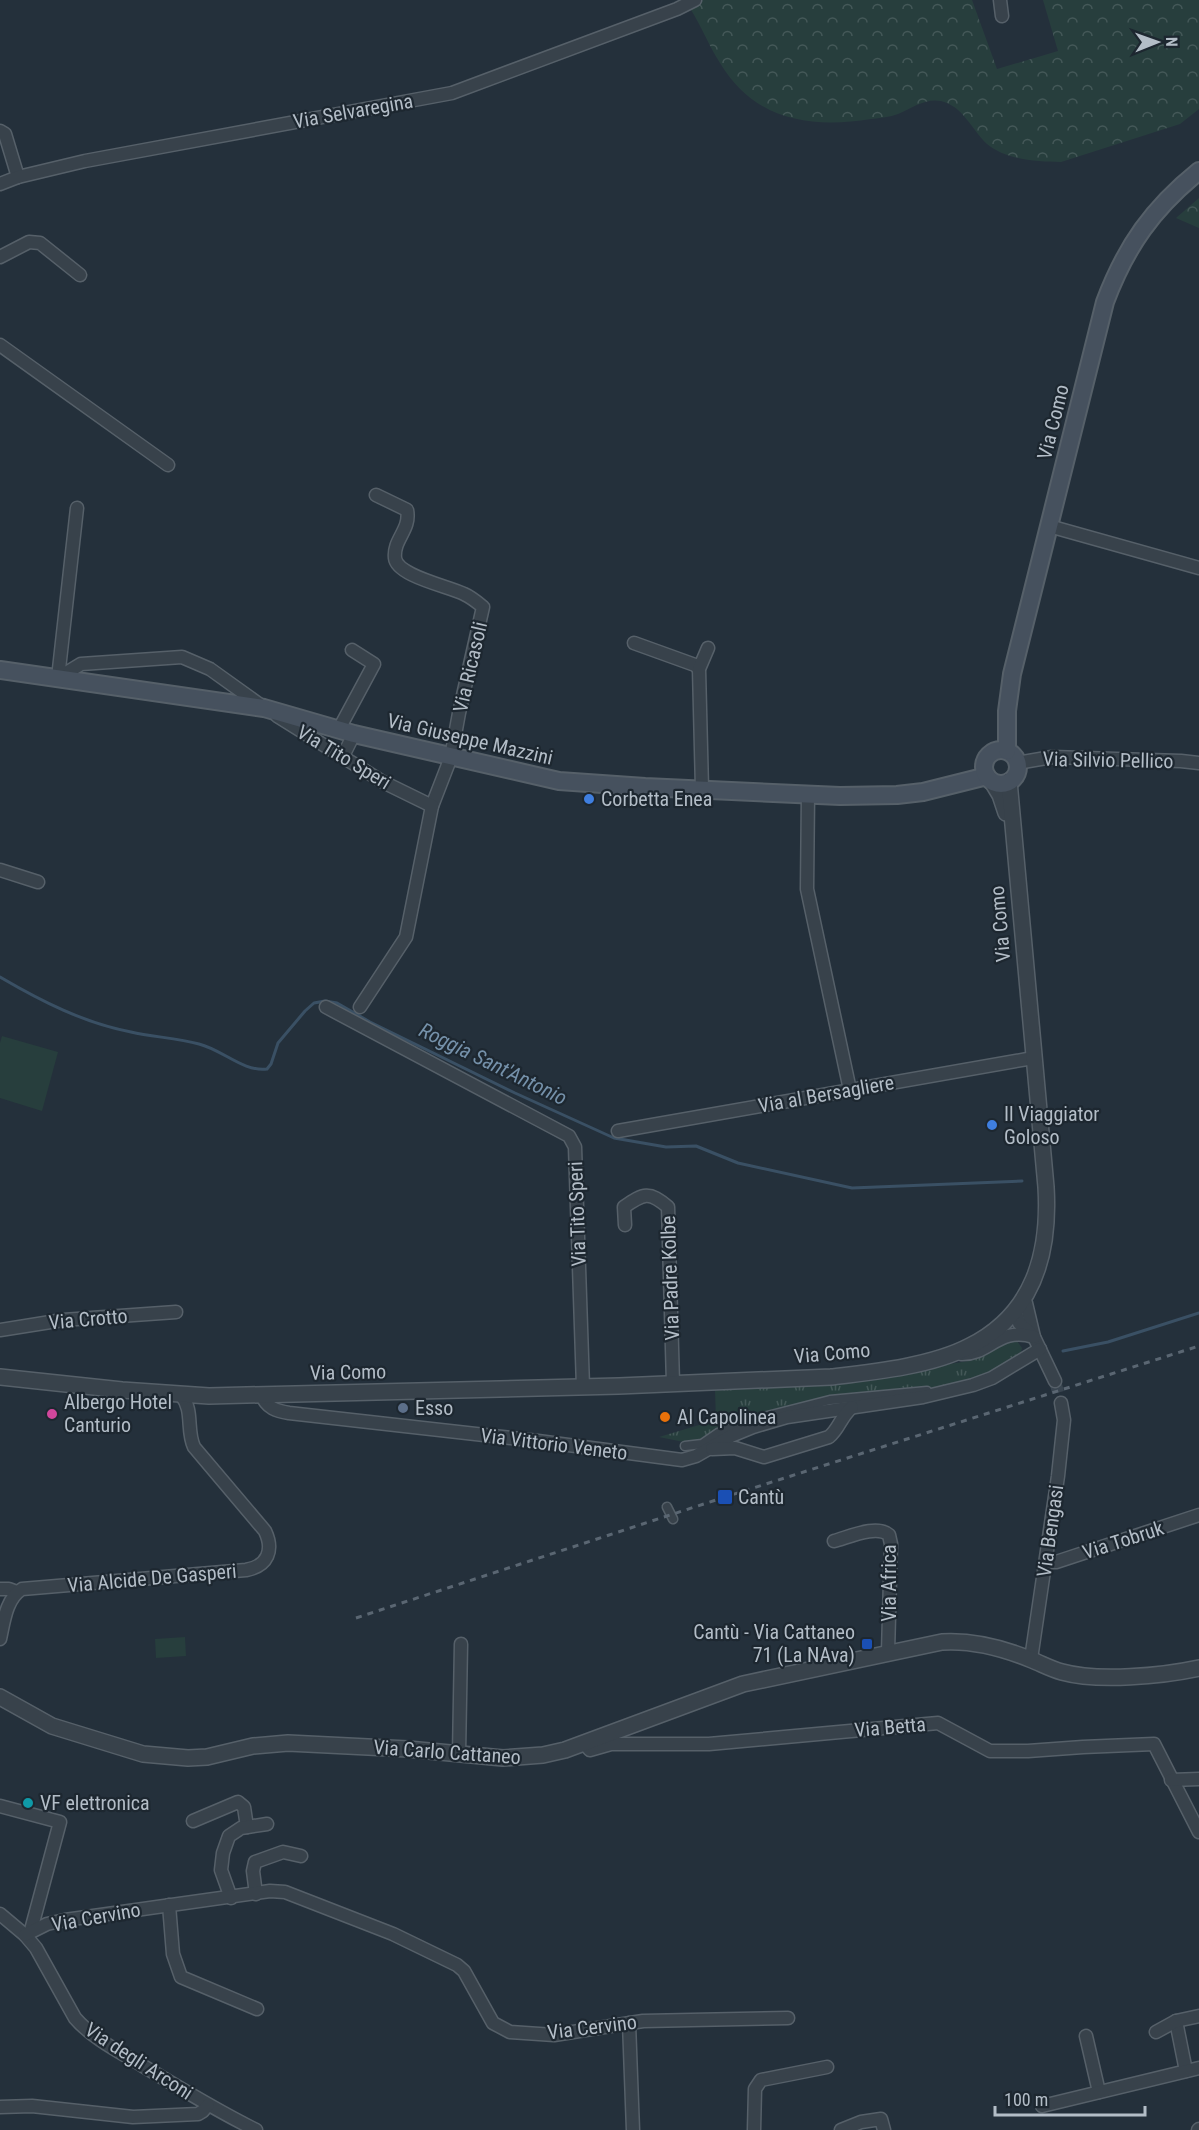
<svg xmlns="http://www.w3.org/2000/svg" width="1199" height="2130" viewBox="0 0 1199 2130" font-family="'Roboto Condensed',sans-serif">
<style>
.grass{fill:url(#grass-tufts)}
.forest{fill:url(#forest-crowns)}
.pitch{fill:#273e3d}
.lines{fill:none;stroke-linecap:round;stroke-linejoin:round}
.stream{stroke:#3a5064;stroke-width:3}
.minor-tunnel{stroke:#394550;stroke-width:12;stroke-dasharray:12 6;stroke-linecap:butt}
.pedestrian-casing{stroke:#566069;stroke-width:11}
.minor-casing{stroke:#566069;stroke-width:15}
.tertiary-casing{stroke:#566069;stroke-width:18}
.secondary-casing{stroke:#566069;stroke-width:20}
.pedestrian{stroke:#38424b;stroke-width:8}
.minor{stroke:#38424b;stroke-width:12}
.tertiary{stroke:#38424b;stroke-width:15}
.secondary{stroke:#46515e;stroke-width:16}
.rail{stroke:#5a6672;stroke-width:3;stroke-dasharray:6 6;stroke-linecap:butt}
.shop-dot{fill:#3f7fe0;stroke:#1d2730;stroke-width:2}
.service-dot{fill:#5c6f8a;stroke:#1d2730;stroke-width:2}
.hotel-dot{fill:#d1479c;stroke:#1d2730;stroke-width:2}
.food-dot{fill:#e8710a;stroke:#1d2730;stroke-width:2}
.transit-dot{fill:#1a4fb4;stroke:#1d2730;stroke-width:2}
.culture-dot{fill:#0f9aa8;stroke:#1d2730;stroke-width:2}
.labels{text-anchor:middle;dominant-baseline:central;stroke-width:4.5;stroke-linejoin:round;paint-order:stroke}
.street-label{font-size:20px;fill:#b3bdc7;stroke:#1d2730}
.poi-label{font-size:20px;fill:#b3bdc7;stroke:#1d2730;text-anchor:start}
.water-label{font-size:21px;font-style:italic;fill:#7591aa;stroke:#1d2730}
</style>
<defs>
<pattern id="grass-tufts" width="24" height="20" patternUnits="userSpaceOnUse" patternTransform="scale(1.5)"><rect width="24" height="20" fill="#273e3d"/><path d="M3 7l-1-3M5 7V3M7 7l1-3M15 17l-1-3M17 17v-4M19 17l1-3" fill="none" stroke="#445858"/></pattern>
<pattern id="forest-crowns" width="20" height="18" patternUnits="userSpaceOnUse" patternTransform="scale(1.5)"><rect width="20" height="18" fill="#273e3d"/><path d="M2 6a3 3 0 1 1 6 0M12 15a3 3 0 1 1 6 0" fill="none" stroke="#445858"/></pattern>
</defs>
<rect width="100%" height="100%" fill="#24303b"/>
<path class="grass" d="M 1013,1340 L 1017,1341 L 1022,1348 L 1021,1352 L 1016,1357 L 988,1373 L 944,1387 L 877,1391 L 839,1396 L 760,1413 L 741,1419 L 709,1438 L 689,1443 L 659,1437 L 716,1420 L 715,1388 L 937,1366 L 969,1361 Z"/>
<g class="forest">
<path d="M 684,0 L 972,0 L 997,69 L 1058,51 L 1043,0 L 1199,0 L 1199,109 L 1180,124 L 1061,162 C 1038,162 1006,160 987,144 C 972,130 963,106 941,101 C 925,98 912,108 898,114 C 890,117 880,118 871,119 C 810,129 754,120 720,63 C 707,43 699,19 684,0 Z"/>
<path d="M 1199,198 L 1199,228 L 1176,218 Z"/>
</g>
<g class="pitch">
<path d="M 2,1036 L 58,1052 L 42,1111 L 0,1098 L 0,1043 Z"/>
<path d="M 185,1637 L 186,1656 L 156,1658 L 155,1639 Z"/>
</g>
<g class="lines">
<g class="stream">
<path d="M 0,977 C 41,1001 84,1023 131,1032 C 153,1037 177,1038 199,1044 C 223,1050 243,1072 267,1069 L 271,1064 L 278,1043 L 305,1011 L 314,1003 L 325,1001 L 337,1003 L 370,1022 L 515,1093 L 614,1138 L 666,1147 L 696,1146 L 738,1163 L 852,1188 L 1022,1181"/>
<path d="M 1063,1351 L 1108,1342 L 1199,1313"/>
</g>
<path class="minor-tunnel" d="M 1055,1381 L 1061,1403"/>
<defs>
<g id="pedestrian">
<path d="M 685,1446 L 702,1444 L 718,1433 L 752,1420 L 830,1400 L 927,1391"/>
<path d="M 667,1507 L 673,1519"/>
</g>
<g id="minor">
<path d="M 1000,0 L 1002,16"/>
<path d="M 0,131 L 5,134 L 18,177"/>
<path d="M 0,184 L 18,177 L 85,161 L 452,93 L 677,9 L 695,0"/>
<path d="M 0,257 L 29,242 L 40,243 L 80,275"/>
<path d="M 0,345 L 168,465"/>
<path d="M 376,495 L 407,510 C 411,530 393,539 395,558 C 397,576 448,586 464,594 C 471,597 477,602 483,607 L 459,713 L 451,757 L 432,806"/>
<path d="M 1049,526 L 1199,568"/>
<path d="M 634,643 L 695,665 L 699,669"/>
<path d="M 58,678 L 81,664 L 182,657 L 210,669 L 263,707"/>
<path d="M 58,678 L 77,508"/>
<path d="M 277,716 L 383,782 L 432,806 L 406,937 L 360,1007"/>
<path d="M 339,729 L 374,664 L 352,650"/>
<path d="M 343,756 L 354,734"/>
<path d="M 1017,763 L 1052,757 L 1181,761 L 1199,763"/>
<path d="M 702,789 L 699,669 L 708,648"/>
<path d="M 808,794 L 807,889 L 850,1090"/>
<path d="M 0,870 L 38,882"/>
<path d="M 326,1007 L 569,1136 L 575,1147 L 583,1387"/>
<path d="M 618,1131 L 1033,1058"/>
<path d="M 625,1225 L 624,1207 C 644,1193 649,1191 668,1207 L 673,1383"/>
<path d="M 1023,1300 L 1026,1303 L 1034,1337 L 1055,1381"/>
<path d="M 1015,1309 L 1019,1323 L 1033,1336"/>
<path d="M 0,1330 L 63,1320 L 176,1312"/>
<path d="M 961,1354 C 990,1355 998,1326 1034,1337"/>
<path d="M 262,1395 C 266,1408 277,1411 289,1413 L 538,1441 L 682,1460 L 696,1456 L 731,1436 L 753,1427 L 787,1417 L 923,1397 L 973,1385 L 992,1378 L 1040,1349"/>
<path d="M 712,1449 L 735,1448 L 764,1457 L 829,1437 C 839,1429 840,1418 852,1407"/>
<path d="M 834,1541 C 849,1537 877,1524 889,1535 L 891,1544 L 888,1652"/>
<path d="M 1046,1562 L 1056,1562 L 1199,1515"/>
<path d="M 0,1589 L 9,1589 L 17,1592"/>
<path d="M 0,1639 C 4,1621 6,1599 22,1589 L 246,1570 C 268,1566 274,1550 265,1531 L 194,1447 C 186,1430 194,1410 181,1395"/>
<path d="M 1031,1659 L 1058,1476 L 1064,1420 L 1061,1403"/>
<path d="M 584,1743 L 590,1750 L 611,1744 L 709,1744 L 938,1723 L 990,1751 L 1028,1751 L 1083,1747 L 1154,1744 L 1199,1832"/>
<path d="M 459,1754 L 461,1644"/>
<path d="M 1171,1780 L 1199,1779"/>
<path d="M 0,1806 L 60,1822 L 31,1930"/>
<path d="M 193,1821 L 238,1802 L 244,1807 L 247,1827"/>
<path d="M 256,1894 L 253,1871 L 255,1862 L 283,1852 L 301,1856"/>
<path d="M 231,1898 L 221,1870 L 223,1853 L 229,1836 L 241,1828 L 267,1824"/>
<path d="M 169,1905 L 173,1954 L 181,1977 L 257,2009"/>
<path d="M 0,1914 L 25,1935 L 36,1948 L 75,2018 C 93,2039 120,2052 143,2066 C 180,2088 217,2111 256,2130"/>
<path d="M 25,1935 L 47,1924 L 65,1920 L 270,1891 L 285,1892 L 393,1934 L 457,1965 L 464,1971 L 493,2023 L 510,2032 L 554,2035 L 643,2021 L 788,2018"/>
<path d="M 1176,2021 L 1186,2071"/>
<path d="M 629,2023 L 633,2130"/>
<path d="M 1156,2032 L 1176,2021 L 1199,2016"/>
<path d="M 1086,2036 L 1099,2092"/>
<path d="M 1042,2106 L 1199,2068"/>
<path d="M 0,2107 L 32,2106 L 133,2117 L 198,2114 L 203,2111 L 208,2105"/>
<path d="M 754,2130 L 755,2089 L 761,2080 L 827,2067"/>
<path d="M 841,2130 L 861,2122 L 881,2119 L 884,2130"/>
<path d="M 1198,2130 L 1199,2129"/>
</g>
<g id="tertiary">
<path d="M 991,780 L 1000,795 L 1006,813"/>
<path d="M 0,1377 L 122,1390 L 209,1396 L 619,1386 L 831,1377 C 874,1372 932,1366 970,1346 C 1034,1314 1050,1253 1046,1187 L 1009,781"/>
<path d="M 0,1697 L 52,1726 L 143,1754 L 188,1758 L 207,1757 L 253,1746 L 288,1743 L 408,1749 L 503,1758 L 543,1755 L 565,1750 L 743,1684 L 942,1642 C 974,1640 1003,1648 1032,1660 C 1042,1664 1051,1669 1062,1672 C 1098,1682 1162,1676 1199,1668"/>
</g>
<g id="secondary">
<path d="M 0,670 L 264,708 L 354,734 L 559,781 L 645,787 L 840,796 L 897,795 L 923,792 L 987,776"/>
<circle cx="1001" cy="767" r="17"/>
<path d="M 1007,751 L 1007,711 L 1012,674 L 1105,302 C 1126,246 1153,208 1199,171"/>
</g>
</defs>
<use href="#pedestrian" class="pedestrian-casing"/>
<use href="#minor" class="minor-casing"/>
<use href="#tertiary" class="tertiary-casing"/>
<use href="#secondary" class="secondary-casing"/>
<use href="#pedestrian" class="pedestrian"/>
<use href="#minor" class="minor"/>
<use href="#tertiary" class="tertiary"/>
<use href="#secondary" class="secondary"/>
<path class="rail" d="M 356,1618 L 725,1497 L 1199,1346"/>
</g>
<g class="shop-dot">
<circle cx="589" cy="799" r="6"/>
<circle cx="992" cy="1125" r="6"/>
</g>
<circle class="service-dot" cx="403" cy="1408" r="6"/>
<circle class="hotel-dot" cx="52" cy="1414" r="6"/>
<circle class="food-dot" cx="665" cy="1417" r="6"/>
<g class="transit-dot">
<rect x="717" y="1489" width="16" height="16" rx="3"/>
<rect x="861" y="1638" width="12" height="12" rx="3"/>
</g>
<circle class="culture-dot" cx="28" cy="1803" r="6"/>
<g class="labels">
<g class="street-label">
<text transform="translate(353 111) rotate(-10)">Via Selvaregina</text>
<text transform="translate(1053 422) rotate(-76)">Via Como</text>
<text transform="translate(470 667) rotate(-77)">Via Ricasoli</text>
<text transform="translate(470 739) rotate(13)">Via Giuseppe Mazzini</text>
<text transform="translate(344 757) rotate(31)">Via Tito Speri</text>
<text transform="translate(1108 760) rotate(1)">Via Silvio Pellico</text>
<text transform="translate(1000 924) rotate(-95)">Via Como</text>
<text transform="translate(826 1094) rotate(-10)">Via al Bersagliere</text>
<text transform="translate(577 1214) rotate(-92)">Via Tito Speri</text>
<text transform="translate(670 1278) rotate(-92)">Via Padre Kolbe</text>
<text transform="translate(88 1319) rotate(-5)">Via Crotto</text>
<text transform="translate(832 1353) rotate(-5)">Via Como</text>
<text transform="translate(348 1372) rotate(-1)">Via Como</text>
<text transform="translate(554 1444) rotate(7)">Via Vittorio Veneto</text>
<text transform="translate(1050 1531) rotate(-82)">Via Bengasi</text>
<text transform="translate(1123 1540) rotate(-18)">Via Tobruk</text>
<text transform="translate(152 1578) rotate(-5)">Via Alcide De Gasperi</text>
<text transform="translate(889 1583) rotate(-90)">Via Africa</text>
<text transform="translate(890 1727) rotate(-5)">Via Betta</text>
<text transform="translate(447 1752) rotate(4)">Via Carlo Cattaneo</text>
<text transform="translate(96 1917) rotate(-10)">Via Cervino</text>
<text transform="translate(592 2027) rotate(-7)">Via Cervino</text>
<text transform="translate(139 2061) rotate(33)">Via degli Arconi</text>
</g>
<g class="poi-label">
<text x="601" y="799">Corbetta Enea</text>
<text x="1004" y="1114">Il Viaggiator<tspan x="1004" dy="23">Goloso</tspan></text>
<text x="64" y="1402">Albergo Hotel<tspan x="64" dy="23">Canturio</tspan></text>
<text x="415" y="1408">Esso</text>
<text x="677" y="1417">Al Capolinea</text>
<text x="738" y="1497">Cantù</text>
<text x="855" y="1632" text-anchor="end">Cantù - Via Cattaneo<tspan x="855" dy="23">71 (La NAva)</tspan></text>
<text x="40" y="1803">VF elettronica</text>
</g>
<g class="water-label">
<text transform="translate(493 1064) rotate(26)">Roggia Sant'Antonio</text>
</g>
</g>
<g transform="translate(1157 42) rotate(89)" stroke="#1d2730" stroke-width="4.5" paint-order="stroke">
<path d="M0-4.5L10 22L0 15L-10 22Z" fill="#b3bdc7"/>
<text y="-9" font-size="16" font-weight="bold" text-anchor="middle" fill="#b3bdc7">N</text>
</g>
<path d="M995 2106v9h150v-9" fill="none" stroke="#b3bdc7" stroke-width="3"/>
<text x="1004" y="2106" font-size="18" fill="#b3bdc7" stroke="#1d2730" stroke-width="4.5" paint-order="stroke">100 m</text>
</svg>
